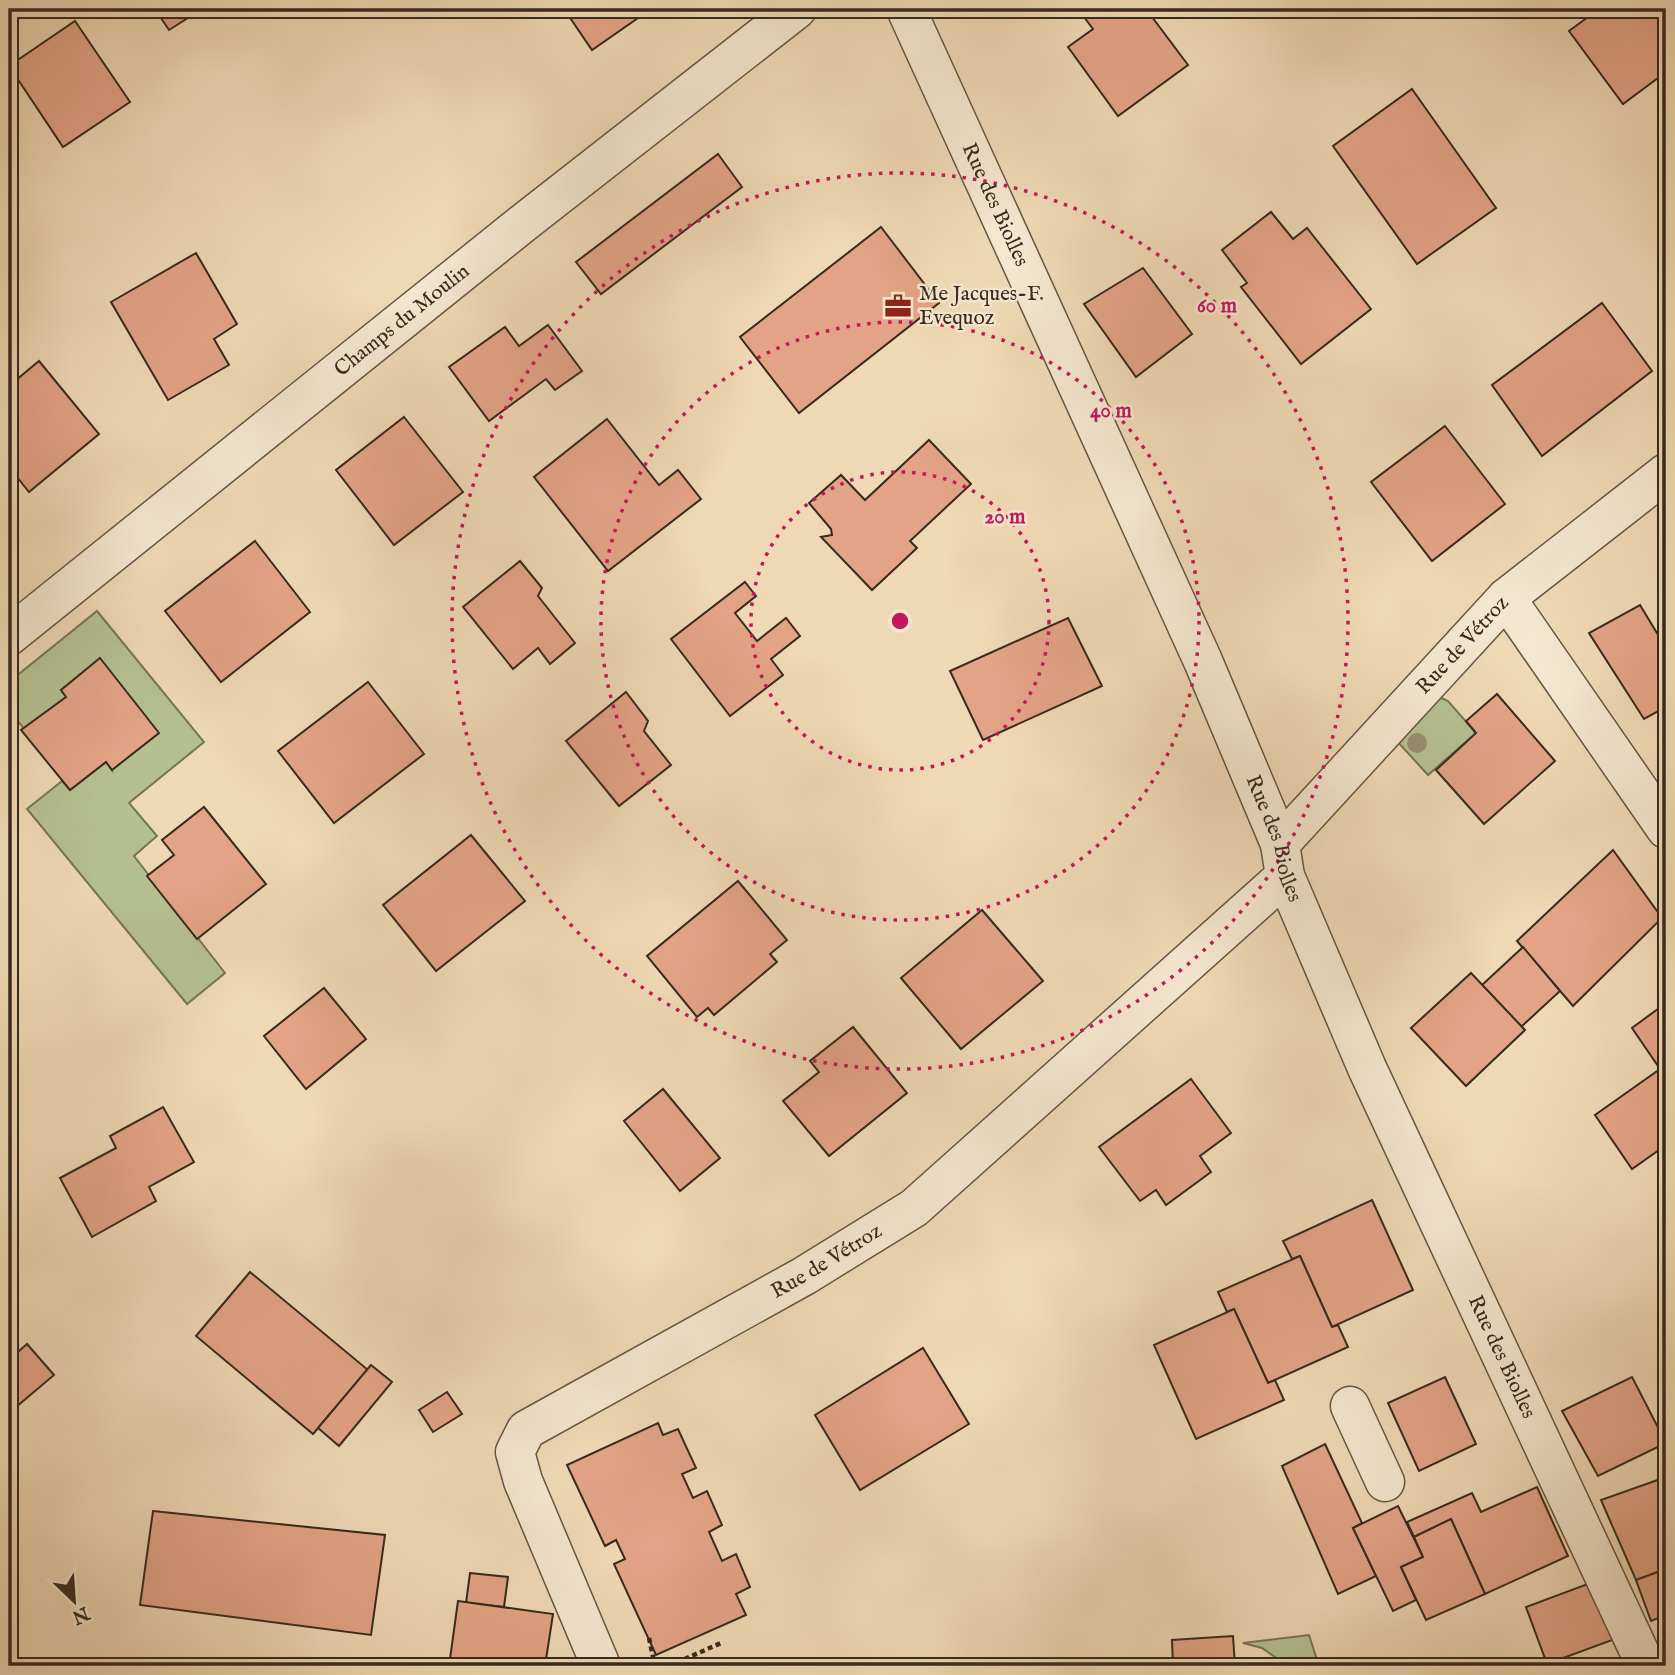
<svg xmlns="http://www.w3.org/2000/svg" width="1675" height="1675" viewBox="0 0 1675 1675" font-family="'IM FELL English',serif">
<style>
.green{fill:#b5c091;stroke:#767558;stroke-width:2}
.building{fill:#e3a386;stroke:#372a1e;stroke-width:2}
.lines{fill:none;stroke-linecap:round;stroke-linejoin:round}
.minor-casing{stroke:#655644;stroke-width:41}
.path{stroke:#372a1e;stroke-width:4.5;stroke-dasharray:5 3.5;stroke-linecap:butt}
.minor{stroke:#f5e6cf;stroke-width:38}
.tree{fill:#9b8d72}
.ring{fill:none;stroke:#c2185b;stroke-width:3.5;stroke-dasharray:3.5 7}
.labels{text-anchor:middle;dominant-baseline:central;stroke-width:5;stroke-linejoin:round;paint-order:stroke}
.street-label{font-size:21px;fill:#372a1e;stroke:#f5e6cf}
.poi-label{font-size:21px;fill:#372a1e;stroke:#f5e6cf;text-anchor:start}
.centre{fill:#c2185b;stroke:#f5e6cf;stroke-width:3.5}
.ring-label{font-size:21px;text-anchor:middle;font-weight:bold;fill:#c2185b;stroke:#f5e6cf;stroke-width:5;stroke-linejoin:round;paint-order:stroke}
</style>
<rect width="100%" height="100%" fill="#efd8b5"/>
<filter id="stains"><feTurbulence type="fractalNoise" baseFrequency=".00286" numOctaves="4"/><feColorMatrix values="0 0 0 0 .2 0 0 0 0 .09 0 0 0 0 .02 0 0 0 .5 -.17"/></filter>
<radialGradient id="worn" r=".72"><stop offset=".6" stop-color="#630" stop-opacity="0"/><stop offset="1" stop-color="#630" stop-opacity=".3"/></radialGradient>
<g class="green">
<path d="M 97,611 L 204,742 L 129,803 L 157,836 L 134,856 L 225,973 L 187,1004 L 27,809 L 62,781 L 70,790 L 106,762 L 112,770 L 100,659 L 61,690 L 66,697 L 25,730 L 9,710 L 9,682 Z"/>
<path d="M 1437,696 L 1448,701 L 1476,733 L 1428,775 L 1396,740 Z"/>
<path d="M 1309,1635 L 1319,1666 L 1288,1666 L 1262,1648 L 1243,1643 Z"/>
</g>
<g class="building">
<path d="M 155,9 L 202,9 L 169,30 Z"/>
<path d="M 564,9 L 651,9 L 592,50 Z"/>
<path d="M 1078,9 L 1146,9 L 1188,65 L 1118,116 L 1068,47 L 1093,29 Z"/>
<path d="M 1599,9 L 1666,9 L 1666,72 L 1623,104 L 1569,31 Z"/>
<path d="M 75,21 L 130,102 L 63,147 L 9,66 Z"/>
<path d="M 1412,89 L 1496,208 L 1417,264 L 1333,146 Z"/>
<path d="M 718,154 L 742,187 L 601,294 L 576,262 Z"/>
<path d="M 1271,212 L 1293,239 L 1307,228 L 1371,309 L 1301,364 L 1241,287 L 1247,283 L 1222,250 Z"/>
<path d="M 881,227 L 939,303 L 799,413 L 740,337 Z"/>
<path d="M 196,253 L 237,324 L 214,339 L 229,365 L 168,400 L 111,302 Z"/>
<path d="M 1143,268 L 1192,334 L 1136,377 L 1084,304 Z"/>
<path d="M 1602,303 L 1652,371 L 1542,456 L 1492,385 Z"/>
<path d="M 548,325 L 582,371 L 555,390 L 546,379 L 489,421 L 449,367 L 505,327 L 519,346 Z"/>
<path d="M 39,361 L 99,434 L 29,492 L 9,467 L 9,386 Z"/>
<path d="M 404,417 L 463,492 L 394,545 L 336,470 Z"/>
<path d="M 607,419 L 659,485 L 678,470 L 701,499 L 608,571 L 534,477 Z"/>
<path d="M 1445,426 L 1505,504 L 1432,561 L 1371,482 Z"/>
<path d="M 929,440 L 971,484 L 910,541 L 917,548 L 872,590 L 821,537 L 832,535 L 831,529 L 809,503 L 841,475 L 865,500 Z"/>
<path d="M 255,541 L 310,612 L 221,682 L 165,611 Z"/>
<path d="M 520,561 L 542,588 L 538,596 L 575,643 L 550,664 L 538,648 L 513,669 L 463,607 Z"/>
<path d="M 745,582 L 756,596 L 735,613 L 757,641 L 786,618 L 800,636 L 771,659 L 783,675 L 730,716 L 671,639 Z"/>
<path d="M 1640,605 L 1666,648 L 1666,707 L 1644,719 L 1589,633 Z"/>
<path d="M 1068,618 L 1102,686 L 983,740 L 950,671 Z"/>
<path d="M 100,658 L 159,733 L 112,770 L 106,762 L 70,790 L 21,730 L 66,697 L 61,690 Z"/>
<path d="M 368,682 L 424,754 L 334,823 L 278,751 Z"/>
<path d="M 626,692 L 648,721 L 644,731 L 671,765 L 619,806 L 566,741 Z"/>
<path d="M 1497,694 L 1555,761 L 1484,824 L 1436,770 L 1476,733 L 1466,721 Z"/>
<path d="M 204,807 L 266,884 L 197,939 L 147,876 L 174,855 L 162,840 Z"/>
<path d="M 471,835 L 525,901 L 436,971 L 383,905 Z"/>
<path d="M 1613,850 L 1662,918 L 1573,1006 L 1517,941 Z"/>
<path d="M 738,881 L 787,940 L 770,954 L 777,962 L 714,1015 L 708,1008 L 697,1017 L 647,956 Z"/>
<path d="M 982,910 L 1043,981 L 961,1049 L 901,978 Z"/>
<path d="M 1523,947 L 1560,991 L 1521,1027 L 1482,985 Z"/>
<path d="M 1471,973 L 1525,1030 L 1466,1086 L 1411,1028 Z"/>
<path d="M 324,988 L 366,1039 L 306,1089 L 264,1036 Z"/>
<path d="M 1666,1003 L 1666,1145 L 1632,1169 L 1595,1115 L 1660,1069 L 1632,1028 Z"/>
<path d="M 853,1027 L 907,1093 L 829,1156 L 783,1101 L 819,1072 L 810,1061 Z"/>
<path d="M 1191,1079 L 1231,1133 L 1200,1156 L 1211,1172 L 1166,1205 L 1156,1190 L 1140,1201 L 1099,1147 Z"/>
<path d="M 663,1089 L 720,1158 L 680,1191 L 624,1121 Z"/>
<path d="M 163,1107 L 194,1162 L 149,1187 L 156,1201 L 92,1237 L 60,1178 L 116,1148 L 110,1136 Z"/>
<path d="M 1372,1200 L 1413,1290 L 1332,1327 L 1300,1256 L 1292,1259 L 1283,1241 Z"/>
<path d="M 1300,1256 L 1332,1327 L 1338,1325 L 1348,1347 L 1268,1383 L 1234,1309 L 1227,1312 L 1218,1292 Z"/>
<path d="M 250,1272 L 368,1370 L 313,1434 L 196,1336 Z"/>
<path d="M 1234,1309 L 1268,1383 L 1275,1380 L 1284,1400 L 1196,1439 L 1154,1345 Z"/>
<path d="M 27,1344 L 54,1375 L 9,1413 L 9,1360 Z"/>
<path d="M 923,1348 L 969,1424 L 860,1490 L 815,1415 Z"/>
<path d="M 371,1365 L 392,1382 L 339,1446 L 318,1428 Z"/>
<path d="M 1445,1377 L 1476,1444 L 1419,1471 L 1388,1403 Z"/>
<path d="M 1632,1377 L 1666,1443 L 1598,1476 L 1562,1411 Z"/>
<path d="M 447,1392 L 462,1414 L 433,1432 L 419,1410 Z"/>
<path d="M 658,1423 L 663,1435 L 678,1429 L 696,1468 L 682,1474 L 693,1498 L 707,1491 L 722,1525 L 709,1532 L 722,1561 L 736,1554 L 750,1587 L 736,1594 L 746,1615 L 656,1655 L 614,1564 L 625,1559 L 616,1540 L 605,1546 L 567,1465 Z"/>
<path d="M 1325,1444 L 1362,1523 L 1353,1528 L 1376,1576 L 1338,1594 L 1282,1466 Z"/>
<path d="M 1666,1477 L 1666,1569 L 1636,1580 L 1601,1500 Z"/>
<path d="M 1537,1487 L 1568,1556 L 1485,1594 L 1451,1519 L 1414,1537 L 1407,1522 L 1472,1493 L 1481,1512 Z"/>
<path d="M 1398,1506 L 1423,1557 L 1401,1567 L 1416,1600 L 1393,1611 L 1353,1528 Z"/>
<path d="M 153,1511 L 385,1535 L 371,1635 L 140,1605 Z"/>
<path d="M 1451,1519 L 1485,1594 L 1426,1620 L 1401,1567 L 1423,1557 L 1414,1537 Z"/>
<path d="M 1666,1569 L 1666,1615 L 1651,1621 L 1636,1580 Z"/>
<path d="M 470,1573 L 508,1577 L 504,1607 L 466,1603 Z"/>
<path d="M 1593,1582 L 1615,1639 L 1547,1664 L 1526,1607 Z"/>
<path d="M 458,1601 L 553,1614 L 545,1666 L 449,1666 Z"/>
<path d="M 1233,1636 L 1235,1666 L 1173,1666 L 1172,1640 Z"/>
</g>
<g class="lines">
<defs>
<g id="minor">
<path id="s1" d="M 906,9 L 1203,661 L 1280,844 L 1285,876 L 1367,1068 L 1646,1666"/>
<path d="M 1506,598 L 1666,829"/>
<path id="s2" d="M 9,636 L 522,224 L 797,9"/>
<path id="s3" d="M 1280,844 L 1506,598 L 1666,473"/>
<path d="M 1350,1406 L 1385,1482"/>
<path id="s4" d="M 601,1666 L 523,1481 L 515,1452 L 526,1430 L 804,1276 L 914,1208 L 1285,876"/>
</g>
</defs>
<use href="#minor" class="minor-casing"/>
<g class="path">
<path d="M 649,1638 L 655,1666"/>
<path d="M 669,1666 L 721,1643"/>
</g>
<use href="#minor" class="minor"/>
</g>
<circle class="tree" cx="1417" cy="743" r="10"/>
<g class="ring">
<circle cx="900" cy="621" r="149"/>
<circle cx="900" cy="621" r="299"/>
<circle cx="900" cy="621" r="448"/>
</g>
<defs>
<symbol id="office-bare" viewBox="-9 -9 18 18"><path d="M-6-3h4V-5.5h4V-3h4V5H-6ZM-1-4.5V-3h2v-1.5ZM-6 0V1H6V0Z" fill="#8f2418" stroke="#f5e6cf" stroke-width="2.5" paint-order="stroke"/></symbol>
</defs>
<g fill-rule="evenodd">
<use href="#office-bare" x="879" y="287" width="38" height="38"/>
</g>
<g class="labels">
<g class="street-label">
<text stroke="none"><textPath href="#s1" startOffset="215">Rue des Biolles</textPath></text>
<text stroke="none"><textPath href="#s2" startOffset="504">Champs du Moulin</textPath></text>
<text stroke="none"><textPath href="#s3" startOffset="270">Rue de Vétroz</textPath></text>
<text stroke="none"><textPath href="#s1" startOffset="908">Rue des Biolles</textPath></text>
<text stroke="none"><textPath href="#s4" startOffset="600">Rue de Vétroz</textPath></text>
<text stroke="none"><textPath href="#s1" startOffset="1475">Rue des Biolles</textPath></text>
</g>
<g class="poi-label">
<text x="919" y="294">Me Jacques-F.<tspan x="919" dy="24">Evequoz</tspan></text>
</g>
</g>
<circle cx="900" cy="621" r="10" class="centre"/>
<g class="ring-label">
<text x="1217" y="312">60 m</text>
<text x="1111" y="417">40 m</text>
<text x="1005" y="523">20 m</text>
</g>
<rect width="1675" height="1675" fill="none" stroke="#efd8b5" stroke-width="35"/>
<rect x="10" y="10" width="1654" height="1654" fill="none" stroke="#372a1e" stroke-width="3.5"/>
<rect x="18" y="18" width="1640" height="1640" fill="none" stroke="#372a1e" stroke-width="2"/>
<g transform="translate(74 1601) rotate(155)" stroke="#f5e6cf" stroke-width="5" paint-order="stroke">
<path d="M0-5L12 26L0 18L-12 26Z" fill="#372a1e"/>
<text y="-10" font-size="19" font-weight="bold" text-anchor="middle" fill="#372a1e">N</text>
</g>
<rect width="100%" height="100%" filter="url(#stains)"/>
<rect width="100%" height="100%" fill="url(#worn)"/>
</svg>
